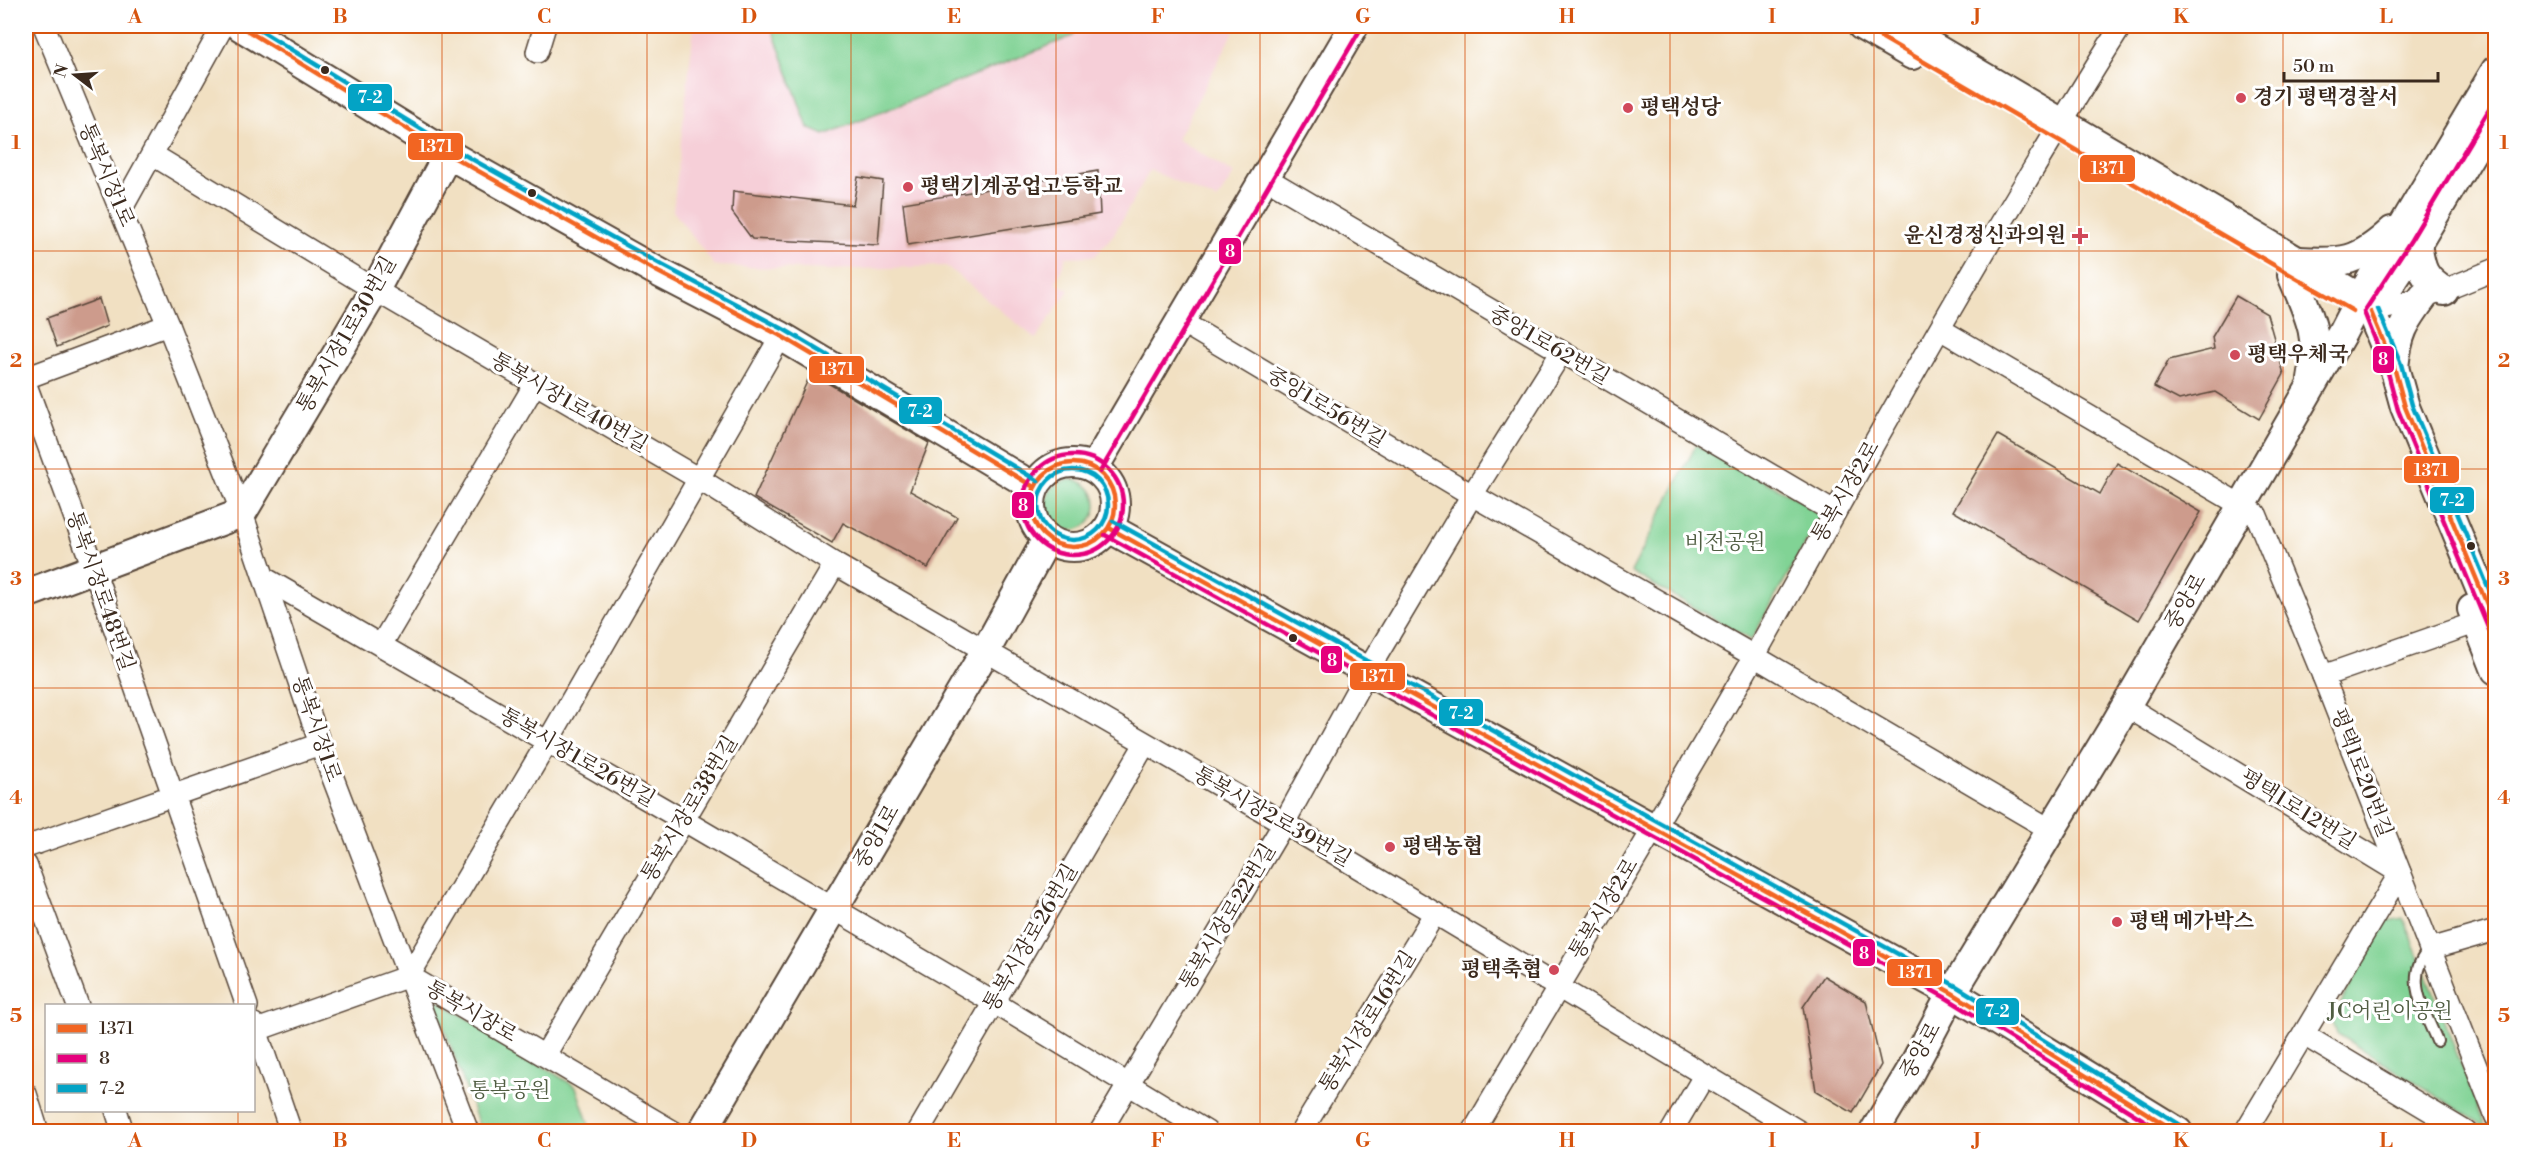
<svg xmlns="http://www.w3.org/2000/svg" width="2521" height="1157" viewBox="0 0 2521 1157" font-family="'Libre Bodoni','Noto Serif KR',serif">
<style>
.built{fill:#f6cfd8}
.green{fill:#81d395;stroke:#5e7e5a;stroke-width:1.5}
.building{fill:#cd9b8c}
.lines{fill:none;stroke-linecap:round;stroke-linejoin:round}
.lane-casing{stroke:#564537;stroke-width:14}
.street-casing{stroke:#564537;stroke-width:24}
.secondary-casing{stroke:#564537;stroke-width:32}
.lane{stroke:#fff;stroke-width:10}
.street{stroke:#fff;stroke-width:21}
.secondary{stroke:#fff;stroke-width:28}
.bus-1-casing{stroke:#fff;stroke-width:9}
.bus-2-casing{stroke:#fff;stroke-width:9}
.bus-3-casing{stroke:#fff;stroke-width:9}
.bus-1{stroke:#f26522;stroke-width:4.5}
.bus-2{stroke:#e5007d;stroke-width:4.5}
.bus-3{stroke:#03a3c5;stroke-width:4.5}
.grid{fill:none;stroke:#d7540e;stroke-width:1.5;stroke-opacity:0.55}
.bus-dot{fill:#3b2a1e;stroke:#fff;stroke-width:2}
.poi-dot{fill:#d1495b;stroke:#fff;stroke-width:2}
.labels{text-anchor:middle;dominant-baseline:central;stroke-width:6;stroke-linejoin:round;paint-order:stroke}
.poi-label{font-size:21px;font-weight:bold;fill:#3b2a1e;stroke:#fff;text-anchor:start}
.street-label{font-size:21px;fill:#3b2a1e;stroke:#fff}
.park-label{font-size:21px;fill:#505d42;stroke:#fff}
.line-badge{stroke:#fff;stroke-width:2}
.badge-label{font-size:16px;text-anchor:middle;font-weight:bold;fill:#fff}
.neatline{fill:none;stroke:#d7540e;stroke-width:2}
.grid-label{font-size:20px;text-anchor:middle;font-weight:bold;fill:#d7540e}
</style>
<rect width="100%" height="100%" fill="#fff"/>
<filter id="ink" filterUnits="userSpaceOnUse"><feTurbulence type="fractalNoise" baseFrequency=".0167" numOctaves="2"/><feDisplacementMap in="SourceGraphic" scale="12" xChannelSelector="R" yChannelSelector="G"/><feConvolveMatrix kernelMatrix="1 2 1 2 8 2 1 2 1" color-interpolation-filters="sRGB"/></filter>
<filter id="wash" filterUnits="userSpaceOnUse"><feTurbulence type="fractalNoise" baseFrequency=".008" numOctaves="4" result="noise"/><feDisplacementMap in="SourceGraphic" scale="24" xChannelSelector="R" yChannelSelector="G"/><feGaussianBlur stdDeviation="1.35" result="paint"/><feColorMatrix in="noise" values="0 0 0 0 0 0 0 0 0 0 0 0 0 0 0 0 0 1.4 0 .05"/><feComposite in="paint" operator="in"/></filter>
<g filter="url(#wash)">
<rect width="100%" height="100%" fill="#f1e0c2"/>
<path class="built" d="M 694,26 L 1237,26 L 1177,139 L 1234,174 L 1217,200 L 1150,170 L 1114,234 L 1095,256 L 1066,257 L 1056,283 L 1069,290 L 1036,339 L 946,266 L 830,270 L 715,266 L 673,211 Z"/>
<g class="green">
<path d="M 771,26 L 1076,26 L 1073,36 L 824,135 L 808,128 Z"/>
<path d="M 1696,445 L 1823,512 L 1751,640 L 1631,572 Z"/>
<circle cx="1071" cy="505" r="25"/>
<path d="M 2403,918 L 2486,1127 L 2337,1034 L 2332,1019 L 2387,921 Z"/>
<path d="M 433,997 L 576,1087 L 591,1131 L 481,1131 Z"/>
</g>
<g id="blocks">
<g class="building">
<path d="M 1098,171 L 1100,214 L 908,245 L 903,203 Z"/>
<path d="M 858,177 L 883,181 L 878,245 L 752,239 L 732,212 L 733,191 L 853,205 Z"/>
<path d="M 2236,296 L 2267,314 L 2284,374 L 2259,419 L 2215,392 L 2179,400 L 2154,387 L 2169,360 L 2214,349 L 2212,337 Z"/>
<path d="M 99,299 L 107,326 L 57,347 L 47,318 Z"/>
<path d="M 811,373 L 929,443 L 910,491 L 957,517 L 928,568 L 843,523 L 832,543 L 754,498 Z"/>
<path d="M 1998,435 L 2100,494 L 2117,463 L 2201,512 L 2139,620 L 1953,511 Z"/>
<path d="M 1824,976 L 1866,1001 L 1881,1065 L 1853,1113 L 1816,1091 L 1803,1007 Z"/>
</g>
</g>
</g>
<g filter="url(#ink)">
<use href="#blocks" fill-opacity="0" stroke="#564537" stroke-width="1.5"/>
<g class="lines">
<defs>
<path id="lane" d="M 2430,949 C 2402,976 2425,1012 2437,1041"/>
<g id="street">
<path d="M 44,26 L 168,325 L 242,513 L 320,744 L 468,1132"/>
<path d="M 537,52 L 545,26"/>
<path d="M 153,155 L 375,290 L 699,479 L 835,564 L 1284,823 L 1800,1132"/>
<path d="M 1266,178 L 1834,512"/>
<path d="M 121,210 L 223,26"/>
<path d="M 2357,311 C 2395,313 2460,284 2496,269"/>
<path d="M 1180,321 L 1472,495 L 1754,656 L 2051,830"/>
<path d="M 1940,329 L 2256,514 L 2323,676 L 2496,1117"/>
<path d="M 26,378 L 168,325"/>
<path d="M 26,385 L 94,570 L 247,1006"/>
<path d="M 266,579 L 683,820 L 993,1002 L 1207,1132"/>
<path d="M 381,645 L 535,384"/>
<path d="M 2323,676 L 2489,618"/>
<path d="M 2126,706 L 2400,873"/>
<path d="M 26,847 L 320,744"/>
<path d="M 26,865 L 78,1006"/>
<path d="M 2430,949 L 2496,930"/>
<path d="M 409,976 L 548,741 L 781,336"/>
<path d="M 254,1024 L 291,1132"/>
<path d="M 254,1031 L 409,976 L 674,1132"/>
<path d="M 2304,1035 L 2466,1132"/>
<path d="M 545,1055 L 835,564"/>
<path d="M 26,1094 L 38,1132"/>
<path d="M 116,1110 L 123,1132"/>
<path d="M 918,1132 L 1145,744"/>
<path d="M 1100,1132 L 1284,823 L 1368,670 L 1472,495 L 1561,353"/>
<path d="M 1301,1132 L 1435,913"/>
<path d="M 1473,1132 C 1566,972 1664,815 1755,655 C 1874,443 1992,231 2121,26"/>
<path d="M 1671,1132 L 1704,1076"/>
<path d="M 2245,1132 L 2400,873"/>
</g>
<g id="secondary">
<path d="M 240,26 L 448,154 L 658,272 L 781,336 L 1034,487"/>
<path d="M 1862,26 L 1912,55"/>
<path d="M 1897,26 L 2360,298 L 2371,312 L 2394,367 L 2405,407 L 2496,627"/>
<path d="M 2417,244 C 2421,268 2422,278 2444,291"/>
<path d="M 2298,261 C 2344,264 2358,262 2392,231"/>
<path d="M 2292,275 C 2308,313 2321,336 2312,379"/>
<path d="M 2384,294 L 2417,244 L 2496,112"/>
<path d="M 2394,367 C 2398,333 2403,324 2424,296"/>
<circle cx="1073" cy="505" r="42"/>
<path d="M 1094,468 L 1354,26"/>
<path d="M 1109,528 L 1952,993 L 2178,1132"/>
<path d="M 26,594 L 242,513 L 375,290 L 448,154"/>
<path d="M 2472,609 L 2496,670"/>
<path d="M 702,1132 L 986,650 L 1047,539"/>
<path d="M 1874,1132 L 1910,1072 L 1952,993 L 2116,723 L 2342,333 L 2360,298 L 2496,70"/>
</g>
</defs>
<use href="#lane" class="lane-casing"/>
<use href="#street" class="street-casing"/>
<use href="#secondary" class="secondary-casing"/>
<use href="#lane" class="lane"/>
<use href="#street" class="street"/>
<use href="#secondary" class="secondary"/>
<defs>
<g id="bus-1">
<path d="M 240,26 L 448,154 L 658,272 L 781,336 L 1034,487"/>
<path d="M 1862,26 L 2353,311"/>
<path d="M 2371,312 L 2394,367 L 2405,407 L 2496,626"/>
<circle cx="1073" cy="505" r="42"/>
<path d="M 1109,528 L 1952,993 L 2177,1132"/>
</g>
<g id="bus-2">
<circle cx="1073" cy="505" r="50"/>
<path d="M 1100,472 L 1360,30"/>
<path d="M 1105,535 L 1948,999 L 2163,1132"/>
<path d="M 2489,630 L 2398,410 L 2387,369 L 2364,312 L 2411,240 L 2490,108"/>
</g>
<g id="bus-3">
<path d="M 253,26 L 452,148 L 662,265 L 785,330 L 1038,481"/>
<path d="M 2378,309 L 2401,364 L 2412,405 L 2496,606"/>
<circle cx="1073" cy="505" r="35"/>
<path d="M 1113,521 L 1956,986 L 2182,1126"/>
</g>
</defs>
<use href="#bus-1" class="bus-1-casing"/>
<use href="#bus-2" class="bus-2-casing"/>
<use href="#bus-3" class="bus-3-casing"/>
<use href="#bus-1" class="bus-1"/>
<use href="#bus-2" class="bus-2"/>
<use href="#bus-3" class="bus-3"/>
</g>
</g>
<path class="grid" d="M 238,26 L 238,1006M 442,26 L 442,1132M 647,26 L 647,1132M 851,26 L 851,1132M 1056,26 L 1056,1132M 1260,26 L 1260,1132M 1465,26 L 1465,1132M 1670,26 L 1670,1132M 1874,26 L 1874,1132M 2079,26 L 2079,1132M 2283,26 L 2283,1132M 26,251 L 2496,251M 26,469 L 2496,469M 26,688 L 2496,688M 26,906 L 2496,906M 238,1110 L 238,1132"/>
<g class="bus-dot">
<circle cx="325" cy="70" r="5"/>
<circle cx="532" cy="193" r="5"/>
<circle cx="2471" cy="546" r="5"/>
<circle cx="1293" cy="638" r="5"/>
</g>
<g class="poi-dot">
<circle cx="2241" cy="98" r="6"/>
<circle cx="1628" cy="108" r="6"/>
<circle cx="908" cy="187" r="6"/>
<path d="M2077 227h6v6h6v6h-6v6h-6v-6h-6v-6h6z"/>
<circle cx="2235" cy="355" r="6"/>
<circle cx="1390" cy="847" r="6"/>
<circle cx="2117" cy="922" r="6"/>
<circle cx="1554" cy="970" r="6"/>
</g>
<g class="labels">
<g class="poi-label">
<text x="2253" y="98">경기 평택경찰서</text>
<text x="1640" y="108">평택성당</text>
<text x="920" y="187">평택기계공업고등학교</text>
<text x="2066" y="236" text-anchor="end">윤신경정신과의원</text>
<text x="2247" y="355">평택우체국</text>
<text x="1402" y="847">평택농협</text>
<text x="2129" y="922">평택 메가박스</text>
<text x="1542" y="970" text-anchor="end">평택축협</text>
</g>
<g class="street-label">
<text transform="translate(106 175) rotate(67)">통복시장1로</text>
<text transform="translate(347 335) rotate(-60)">통복시장1로30번길</text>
<text transform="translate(1549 346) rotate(30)">중앙1로62번길</text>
<text transform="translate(569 403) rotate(30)">통복시장1로40번길</text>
<text transform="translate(1326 408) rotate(31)">중앙1로56번길</text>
<text transform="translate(1846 492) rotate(-60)">통복시장2로</text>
<text transform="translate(100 591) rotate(71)">통복시장로48번길</text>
<text transform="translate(2186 602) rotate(-60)">중앙로</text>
<text transform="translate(316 729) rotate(71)">통복시장1로</text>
<text transform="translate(577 758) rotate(30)">통복시장1로26번길</text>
<text transform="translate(2361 773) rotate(69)">평택1로20번길</text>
<text transform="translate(690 809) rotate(-59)">통복시장로38번길</text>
<text transform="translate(2298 810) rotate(32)">평택1로12번길</text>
<text transform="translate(1272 817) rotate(30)">통복시장2로39번길</text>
<text transform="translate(877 837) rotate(-60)">중앙1로</text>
<text transform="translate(1604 909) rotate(-59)">통복시장2로</text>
<text transform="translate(1228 917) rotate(-59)">통복시장로22번길</text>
<text transform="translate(1031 938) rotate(-60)">통복시장로26번길</text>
<text transform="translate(471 1012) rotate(30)">통복시장로</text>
<text transform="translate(1368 1022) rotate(-58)">통복시장로16번길</text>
<text transform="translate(1921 1051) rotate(-61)">중앙로</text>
</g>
<g class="park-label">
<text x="1725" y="543">비전공원</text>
<text x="2390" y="1012">JC어린이공원</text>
<text x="510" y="1091">통복공원</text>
</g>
</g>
<g class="line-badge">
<rect x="347" y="83" width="46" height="29" rx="6" fill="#03a3c5"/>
<rect x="407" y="132" width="57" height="29" rx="6" fill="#f26522"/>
<rect x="2079" y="154" width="57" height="29" rx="6" fill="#f26522"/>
<rect x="1218" y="237" width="24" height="28" rx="6" fill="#e5007d"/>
<rect x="2372" y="345" width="23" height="29" rx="6" fill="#e5007d"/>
<rect x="808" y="355" width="57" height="29" rx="6" fill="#f26522"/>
<rect x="898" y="396" width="45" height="29" rx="6" fill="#03a3c5"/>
<rect x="2403" y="455" width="57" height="29" rx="6" fill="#f26522"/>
<rect x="2429" y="486" width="46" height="28" rx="6" fill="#03a3c5"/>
<rect x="1011" y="491" width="24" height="28" rx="6" fill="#e5007d"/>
<rect x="1320" y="645" width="23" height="29" rx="6" fill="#e5007d"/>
<rect x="1349" y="662" width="57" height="29" rx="6" fill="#f26522"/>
<rect x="1438" y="698" width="46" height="29" rx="6" fill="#03a3c5"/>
<rect x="1852" y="938" width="24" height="29" rx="6" fill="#e5007d"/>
<rect x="1886" y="958" width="57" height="29" rx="6" fill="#f26522"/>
<rect x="1975" y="997" width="45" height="29" rx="6" fill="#03a3c5"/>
</g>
<g class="badge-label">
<text x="370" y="103">7-2</text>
<text x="436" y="152">1371</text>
<text x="2108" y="174">1371</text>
<text x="1230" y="257">8</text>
<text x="2383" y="365">8</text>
<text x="837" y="375">1371</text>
<text x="920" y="417">7-2</text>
<text x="2431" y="476">1371</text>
<text x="2452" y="506">7-2</text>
<text x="1023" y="511">8</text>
<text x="1332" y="666">8</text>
<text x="1378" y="682">1371</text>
<text x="1461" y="719">7-2</text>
<text x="1864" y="959">8</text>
<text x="1915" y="978">1371</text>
<text x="1997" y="1017">7-2</text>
</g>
<rect width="2521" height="1157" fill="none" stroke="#fff" stroke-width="66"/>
<rect x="45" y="1004" width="210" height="108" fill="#ffffff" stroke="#b1aaa5" stroke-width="1.5"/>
<rect x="57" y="1024" width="30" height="9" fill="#f26522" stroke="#b1aaa5" stroke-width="1.5"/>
<text x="99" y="1034" font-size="18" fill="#3b2a1e">1371</text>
<rect x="57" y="1054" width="30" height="9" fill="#e5007d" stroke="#b1aaa5" stroke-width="1.5"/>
<text x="99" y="1064" font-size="18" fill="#3b2a1e">8</text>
<rect x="57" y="1084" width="30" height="9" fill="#03a3c5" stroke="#b1aaa5" stroke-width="1.5"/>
<text x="99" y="1094" font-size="18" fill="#3b2a1e">7-2</text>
<g transform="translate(75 75) rotate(287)" stroke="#ffffff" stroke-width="4.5" paint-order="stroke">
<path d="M0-4.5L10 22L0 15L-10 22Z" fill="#3b2a1e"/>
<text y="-9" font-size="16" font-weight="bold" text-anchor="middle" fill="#3b2a1e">N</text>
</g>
<path d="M2284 72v9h154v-9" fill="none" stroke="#3b2a1e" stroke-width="3"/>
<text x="2293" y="72" font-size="18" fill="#3b2a1e" stroke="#ffffff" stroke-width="4.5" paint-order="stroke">50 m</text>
<rect x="33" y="33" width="2455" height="1091" class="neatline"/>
<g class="grid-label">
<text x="135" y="23">A</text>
<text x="340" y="23">B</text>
<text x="544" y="23">C</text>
<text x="749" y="23">D</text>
<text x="954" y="23">E</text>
<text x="1158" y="23">F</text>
<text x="1363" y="23">G</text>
<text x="1567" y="23">H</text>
<text x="1772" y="23">I</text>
<text x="1977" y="23">J</text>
<text x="2181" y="23">K</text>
<text x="2386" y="23">L</text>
<text x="16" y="149">1</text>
<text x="2504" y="149">1</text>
<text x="16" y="367">2</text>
<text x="2504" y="367">2</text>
<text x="16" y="585">3</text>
<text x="2504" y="585">3</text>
<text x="16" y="804">4</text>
<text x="2504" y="804">4</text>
<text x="16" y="1022">5</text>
<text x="2504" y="1022">5</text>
<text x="135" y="1147">A</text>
<text x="340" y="1147">B</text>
<text x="544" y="1147">C</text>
<text x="749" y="1147">D</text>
<text x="954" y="1147">E</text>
<text x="1158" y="1147">F</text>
<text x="1363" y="1147">G</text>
<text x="1567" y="1147">H</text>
<text x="1772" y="1147">I</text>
<text x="1977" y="1147">J</text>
<text x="2181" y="1147">K</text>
<text x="2386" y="1147">L</text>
</g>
</svg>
